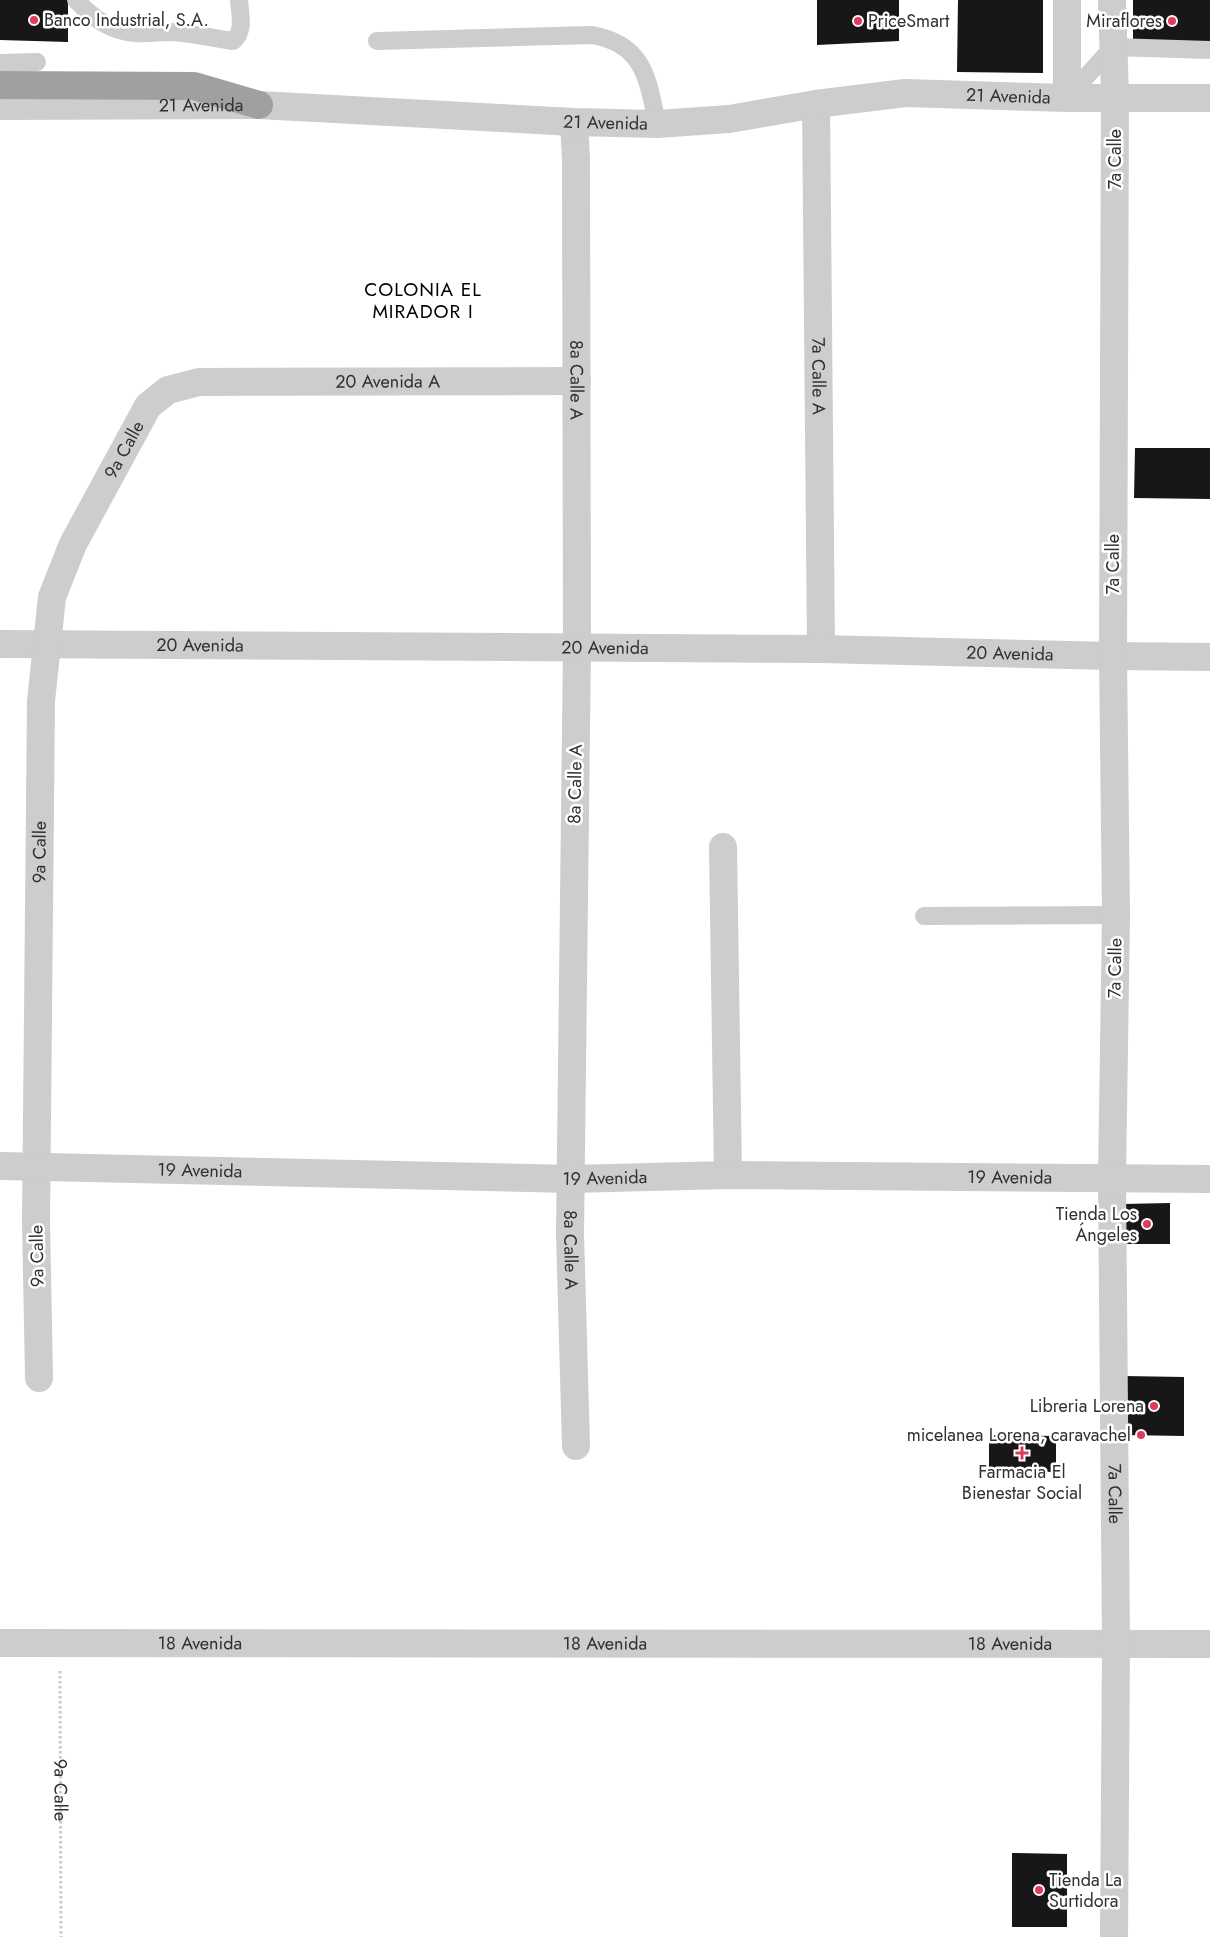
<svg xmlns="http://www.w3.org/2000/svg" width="1210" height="1937" viewBox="0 0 1210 1937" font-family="Jost,sans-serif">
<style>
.building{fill:#171717}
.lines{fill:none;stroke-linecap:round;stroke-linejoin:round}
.path{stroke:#cacaca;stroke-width:3;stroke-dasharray:2.5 2.5;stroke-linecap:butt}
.service{stroke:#cdcdcd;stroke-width:18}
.minor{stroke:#cdcdcd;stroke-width:28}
.tertiary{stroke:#cdcdcd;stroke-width:28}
.trunk{stroke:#a0a0a0;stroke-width:28}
.poi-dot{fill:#de3b5f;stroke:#fff;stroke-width:2}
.labels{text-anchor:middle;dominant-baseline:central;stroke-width:5;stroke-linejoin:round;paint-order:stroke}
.poi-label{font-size:18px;fill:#303030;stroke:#fff;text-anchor:end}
.street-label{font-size:18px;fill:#303030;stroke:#fff}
.neighbourhood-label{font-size:19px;letter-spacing:1px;fill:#000;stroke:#fff}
</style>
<rect width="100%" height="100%" fill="#fff"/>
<g class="building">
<path d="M 0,0 L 68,0 L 68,42 L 0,40 Z"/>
<path d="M 817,0 L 899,0 L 899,41 L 817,45 Z"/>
<path d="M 958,0 L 1043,0 L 1043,73 L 957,72 Z"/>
<path d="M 1133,0 L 1210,0 L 1210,44 L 1133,42 Z"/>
<path d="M 1135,448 L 1210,448 L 1210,499 L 1134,498 Z"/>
<path d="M 1170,1203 L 1170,1244 L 1123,1244 L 1123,1204 Z"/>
<path d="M 1124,1376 L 1184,1377 L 1184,1436 L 1124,1435 Z"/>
<path d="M 989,1435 L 1056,1436 L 1056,1472 L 989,1471 Z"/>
<path d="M 1012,1853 L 1067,1854 L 1067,1927 L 1012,1927 Z"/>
</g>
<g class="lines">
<path class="path" id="s1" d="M 60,1671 L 61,1937"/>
<g class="service">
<path d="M 76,0 C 93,18 110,31 135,33 C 147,34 159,32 171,32 C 191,33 212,38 233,41 C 245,31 240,14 239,0"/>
<path d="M 377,41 L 592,35 C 644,44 648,79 657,124"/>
<path d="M 0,63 L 37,62"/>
<path d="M 1067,98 L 1113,47 L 1210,50"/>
<path d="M 924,916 L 1116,915"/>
</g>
<g class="minor">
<path id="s2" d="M 816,104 L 821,649"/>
<path id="s3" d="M 574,122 L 576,160 L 577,646 L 570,1234 L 576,1446"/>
<path id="s4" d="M 0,644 L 821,649 L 1113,656 L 1210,657"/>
<path d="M 723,847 L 728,1175"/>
<path id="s5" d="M 39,1378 L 36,1222 L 41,701 L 52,597 L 73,544 L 148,406 L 168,390 L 199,382 L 577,381"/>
<path id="s6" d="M 0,1643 L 1210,1644"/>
</g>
<g class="tertiary">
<path d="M 1067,0 L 1067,98"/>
<path id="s7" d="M 1112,0 L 1115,97 L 1113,656 L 1116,915 L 1112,1179 L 1116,1643 L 1114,1937"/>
<path id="s8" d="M 0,106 L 259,105 L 574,122 L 657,124 L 729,119 L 816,104 L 905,93 L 1067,98 L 1210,98"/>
<path id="s9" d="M 0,1166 L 571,1179 L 728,1175 L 1210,1179"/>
</g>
<path class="trunk" d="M 0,85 L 194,86 L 259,105"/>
</g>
<g class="poi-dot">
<circle cx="34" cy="20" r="5"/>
<circle cx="858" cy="21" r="5"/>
<circle cx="1172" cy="21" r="5"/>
<circle cx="1147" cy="1224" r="5"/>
<circle cx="1154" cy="1406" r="5"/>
<circle cx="1141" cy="1435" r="5"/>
<path d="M1019.5 1445.5h5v5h5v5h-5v5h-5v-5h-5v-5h5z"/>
<circle cx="1039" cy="1890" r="5"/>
</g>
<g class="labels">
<g class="poi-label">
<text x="44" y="20" text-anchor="start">Banco Industrial, S.A.</text>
<text x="868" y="21" text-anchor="start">PriceSmart</text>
<text x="1162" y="21">Miraflores</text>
<text x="1137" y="1214">Tienda Los<tspan x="1137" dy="21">Ángeles</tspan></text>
<text x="1144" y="1406">Libreria Lorena</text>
<text x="1131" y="1435">micelanea Lorena, caravachel</text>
<text x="1022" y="1472" text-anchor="middle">Farmacia El<tspan x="1022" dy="21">Bienestar Social</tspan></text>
<text x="1049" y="1880" text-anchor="start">Tienda La<tspan x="1049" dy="21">Surtidora</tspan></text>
</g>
<g class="street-label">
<text stroke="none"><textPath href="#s8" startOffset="1011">21 Avenida</textPath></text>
<text stroke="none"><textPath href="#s8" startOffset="201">21 Avenida</textPath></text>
<text stroke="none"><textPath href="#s8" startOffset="606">21 Avenida</textPath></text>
<text transform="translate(1115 159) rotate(-90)">7a Calle</text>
<text stroke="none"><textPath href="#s2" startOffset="272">7a Calle A</textPath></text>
<text stroke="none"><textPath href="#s3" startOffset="258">8a Calle A</textPath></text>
<text stroke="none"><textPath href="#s5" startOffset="1242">20 Avenida A</textPath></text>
<text stroke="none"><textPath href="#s5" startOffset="946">9a Calle</textPath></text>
<text transform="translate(1113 564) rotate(-90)">7a Calle</text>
<text stroke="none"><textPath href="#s4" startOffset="200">20 Avenida</textPath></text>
<text stroke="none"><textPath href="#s4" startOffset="605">20 Avenida</textPath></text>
<text stroke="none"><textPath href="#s4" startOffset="1010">20 Avenida</textPath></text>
<text transform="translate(575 784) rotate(-89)">8a Calle A</text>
<text stroke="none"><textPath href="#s5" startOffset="526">9a Calle</textPath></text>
<text transform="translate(1115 968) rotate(-89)">7a Calle</text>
<text stroke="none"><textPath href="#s9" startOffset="200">19 Avenida</textPath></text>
<text stroke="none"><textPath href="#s9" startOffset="605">19 Avenida</textPath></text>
<text stroke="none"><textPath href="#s9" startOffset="1010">19 Avenida</textPath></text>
<text stroke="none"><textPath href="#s3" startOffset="1128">8a Calle A</textPath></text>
<text transform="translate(37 1256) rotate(-91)">9a Calle</text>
<text stroke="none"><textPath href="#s7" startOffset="1494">7a Calle</textPath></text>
<text stroke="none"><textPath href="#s6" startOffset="200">18 Avenida</textPath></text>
<text stroke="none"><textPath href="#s6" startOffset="605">18 Avenida</textPath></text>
<text stroke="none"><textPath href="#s6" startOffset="1010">18 Avenida</textPath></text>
<text stroke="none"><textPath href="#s1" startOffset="119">9a Calle</textPath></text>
</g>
<g class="neighbourhood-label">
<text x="423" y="289">COLONIA EL<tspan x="423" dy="22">MIRADOR I</tspan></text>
</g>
</g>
</svg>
